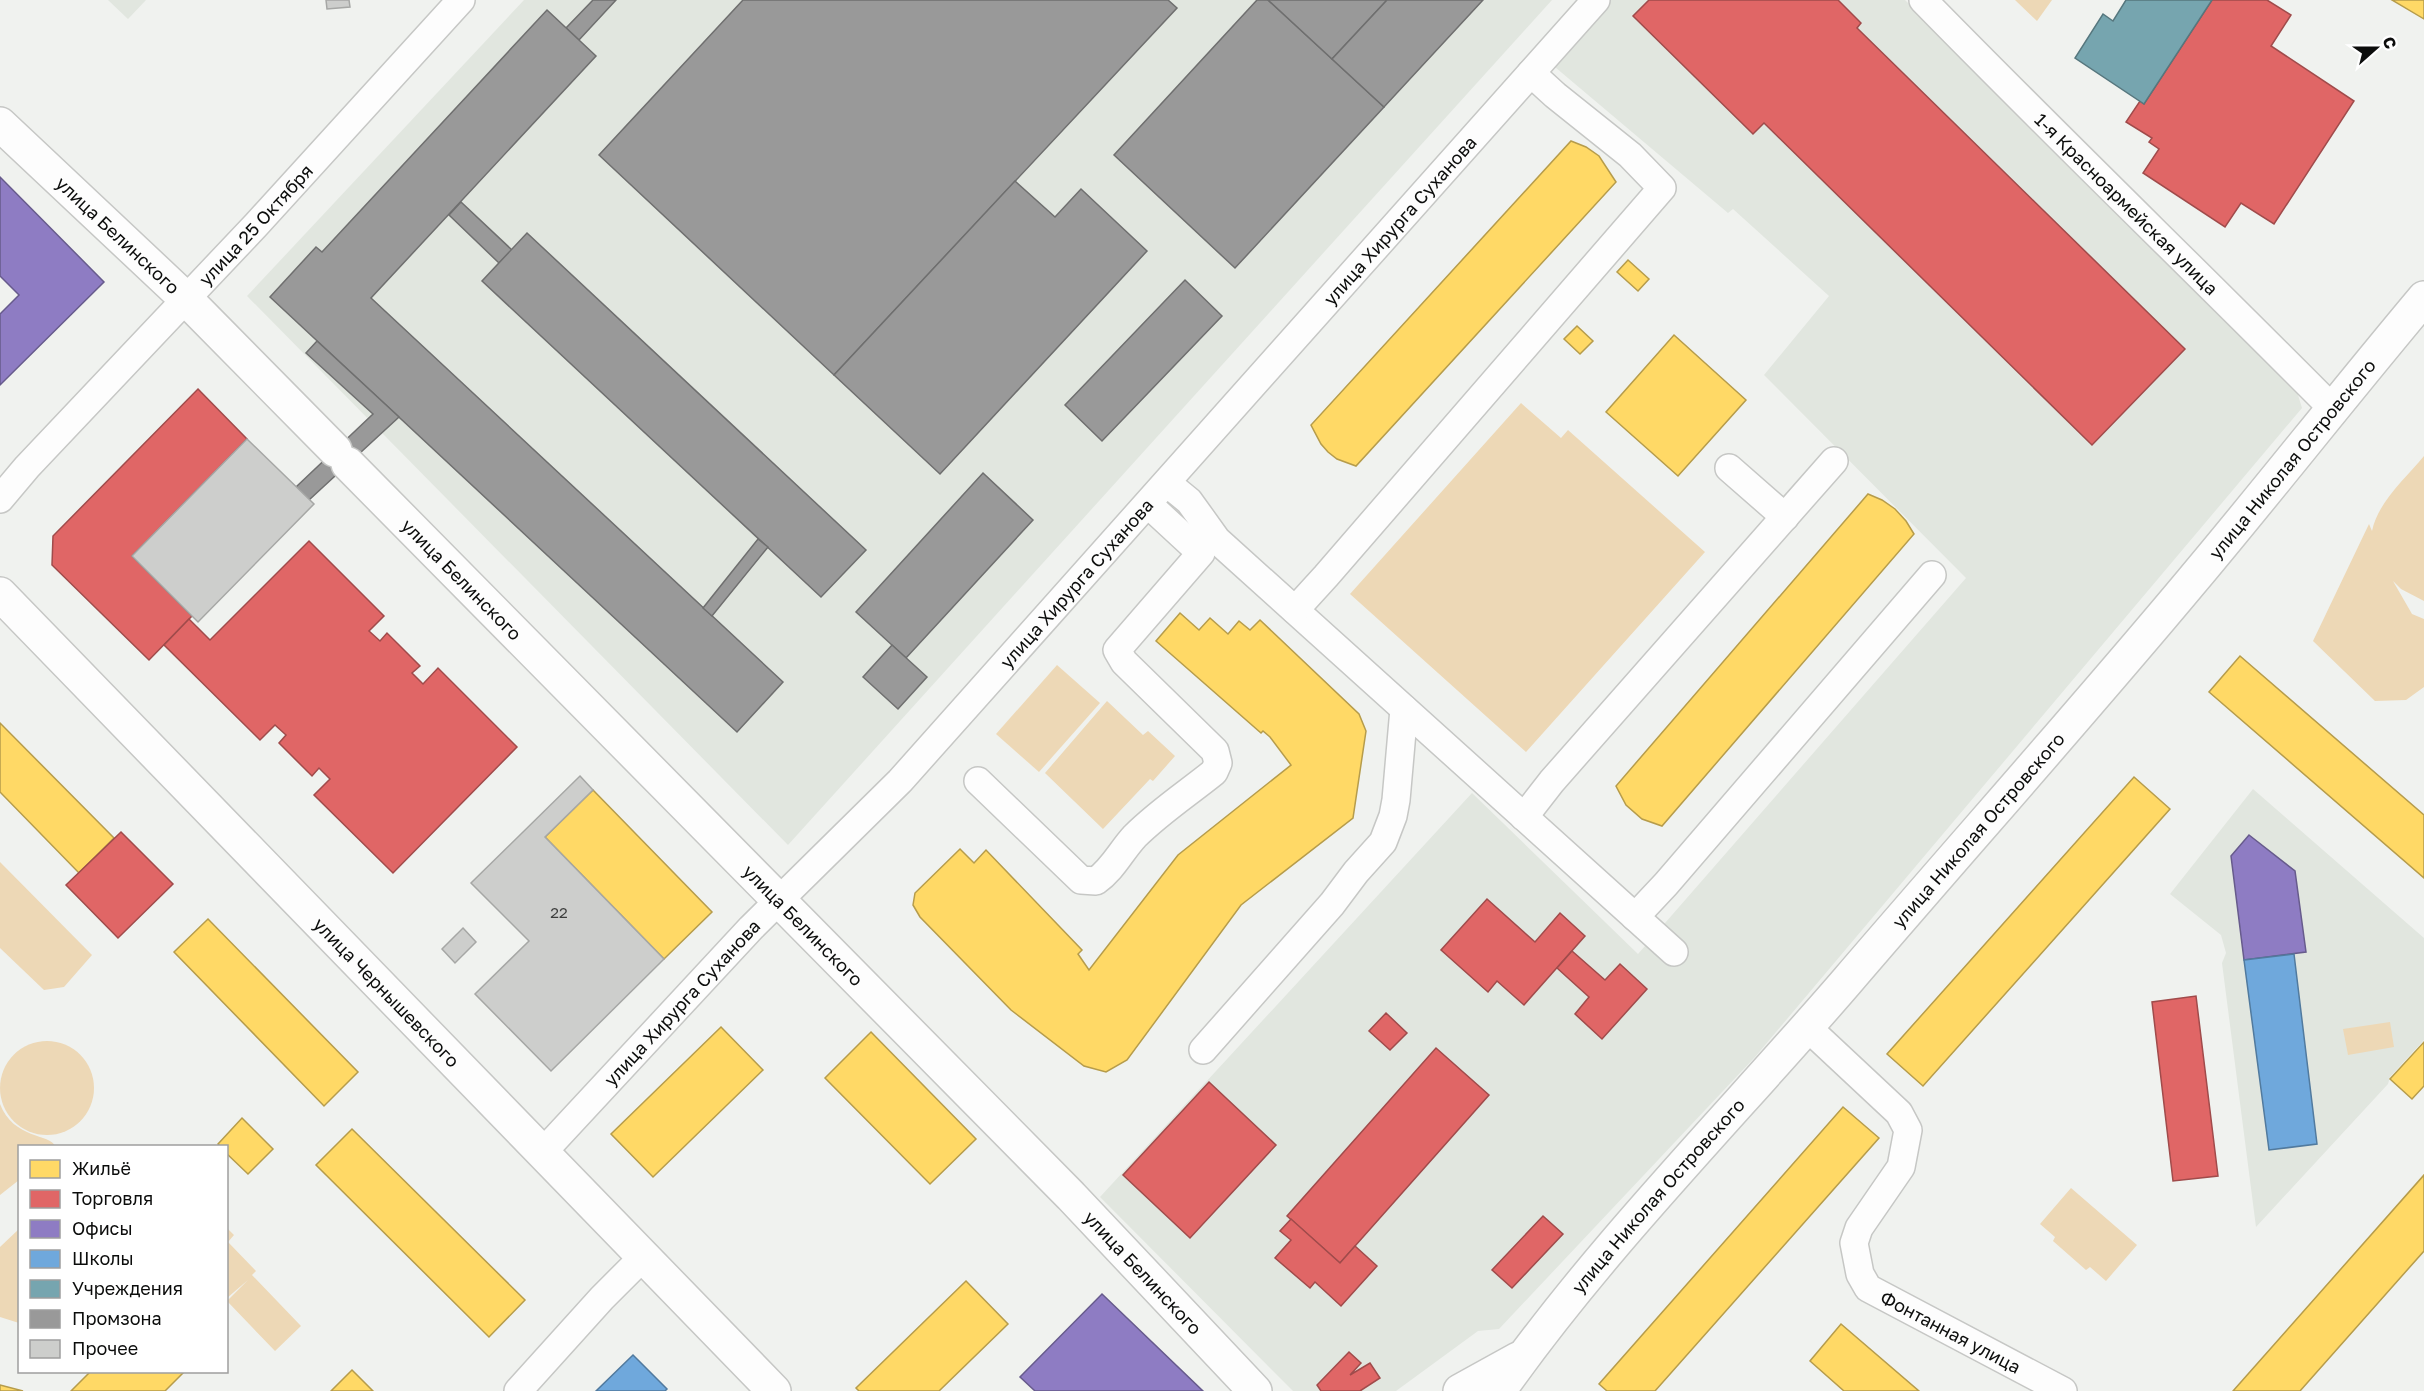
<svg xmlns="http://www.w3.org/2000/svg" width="2424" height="1391" viewBox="0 0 2424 1391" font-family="'Golos Text',sans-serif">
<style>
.built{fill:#e1e6df}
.green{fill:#edd8b6}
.homes{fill:#ffd966;stroke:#b69c4b;stroke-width:1.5}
.shops{fill:#e06666;stroke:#a04b4b;stroke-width:1.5}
.offices{fill:#8e7cc3;stroke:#675b8c;stroke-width:1.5}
.schools{fill:#6fa8dc;stroke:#517a9e;stroke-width:1.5}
.public{fill:#76a5af;stroke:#56777e;stroke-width:1.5}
.industry{fill:#999;stroke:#6f6f6f;stroke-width:1.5}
.building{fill:#cdcecc;stroke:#a6a7a5;stroke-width:1.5}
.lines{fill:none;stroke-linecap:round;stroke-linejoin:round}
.minor-casing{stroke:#c6c7c5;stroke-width:30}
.secondary-casing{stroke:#c6c7c5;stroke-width:36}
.primary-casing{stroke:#c6c7c5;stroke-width:36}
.minor{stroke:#fdfdfd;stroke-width:27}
.secondary{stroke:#fdfdfd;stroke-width:33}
.primary{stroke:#fdfdfd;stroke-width:33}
.labels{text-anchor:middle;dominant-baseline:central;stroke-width:6;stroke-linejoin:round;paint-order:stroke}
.number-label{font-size:15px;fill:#3c3d3c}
.street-label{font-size:18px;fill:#0c0d0c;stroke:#fff}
</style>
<rect width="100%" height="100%" fill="#f0f2ef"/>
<g class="built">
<path d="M 108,0 L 146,0 L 128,19 Z"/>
<path d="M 524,0 L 1552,0 L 788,845 L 247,296 Z"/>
<path d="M 1609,0 L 1905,0 L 2294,382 L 2302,408 L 1755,1057 L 1499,1329 L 1478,1331 L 1396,1391 L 1293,1391 L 1100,1197 L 1472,793 L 1638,954 L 1966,578 L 1764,375 L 1829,296 L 1733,209 L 1728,213 L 1549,62 Z"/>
<path d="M 2253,789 L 2424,938 L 2424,1040 L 2390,1077 L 2388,1084 L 2256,1227 L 2222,963 L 2226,953 L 2221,935 L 2170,894 Z"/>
</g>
<g class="green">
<path d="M 2015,0 L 2052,0 L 2037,21 Z"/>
<path d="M 1521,403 L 1561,438 L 1568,430 L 1705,552 L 1526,752 L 1350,594 Z"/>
<path d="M 2424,456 L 2424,601 L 2401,589 L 2393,581 L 2412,614 L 2424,619 L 2424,687 L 2406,700 L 2375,701 L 2313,641 L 2369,524 L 2372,531 C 2378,502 2405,479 2424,456 Z"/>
<path d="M 1057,665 L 1100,703 L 1039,772 L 996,734 Z"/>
<path d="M 1107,701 L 1143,735 L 1148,731 L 1175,756 L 1153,781 L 1150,779 L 1103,829 L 1045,773 Z"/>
<path d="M 0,862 L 92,955 L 64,987 L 44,990 L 0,948 Z"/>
<path d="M 2390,1022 L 2394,1047 L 2348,1055 L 2343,1029 Z"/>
<circle cx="47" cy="1088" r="47"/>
<path d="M 0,1104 C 13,1139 51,1134 55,1146 L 20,1146 L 19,1180 L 0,1195 Z"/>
<path d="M 2071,1188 L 2137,1245 L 2106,1281 L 2090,1267 L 2086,1270 L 2053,1241 L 2055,1237 L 2040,1224 Z"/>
<path d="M 227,1228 L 234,1235 L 228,1242 L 256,1271 L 252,1275 L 301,1326 L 275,1351 L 227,1301 L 248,1280 L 227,1298 Z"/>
<path d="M 19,1229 L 19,1323 L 0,1317 L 0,1247 Z"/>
</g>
<g class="homes">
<path d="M 2392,0 L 2424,0 L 2424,19 Z"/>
<path d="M 1571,141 L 1586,147 L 1599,156 L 1616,182 L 1356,466 L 1337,459 L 1328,452 L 1321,444 L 1311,425 Z"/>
<path d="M 1628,260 L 1649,279 L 1638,291 L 1617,272 Z"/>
<path d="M 1577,326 L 1593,341 L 1580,354 L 1564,339 Z"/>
<path d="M 1674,335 L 1746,400 L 1678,476 L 1606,412 Z"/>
<path d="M 1868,494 L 1882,500 L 1895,509 L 1906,521 L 1914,534 L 1662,826 L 1642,819 L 1626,805 L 1616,786 Z"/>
<path d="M 1180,613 L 1199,630 L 1210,618 L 1228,634 L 1239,621 L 1250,630 L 1260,620 L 1359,714 L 1366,731 L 1353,818 L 1241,905 L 1127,1060 L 1106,1072 L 1084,1066 L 1011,1010 L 920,917 L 913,905 L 915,893 L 960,849 L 974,863 L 986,850 L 1082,950 L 1078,954 L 1089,970 L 1178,855 L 1291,765 L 1270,737 L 1263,731 L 1261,733 L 1156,641 Z"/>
<path d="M 2240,656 L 2424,815 L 2424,878 L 2209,692 Z"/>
<path d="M 0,723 L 114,838 L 79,873 L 0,792 Z"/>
<path d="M 2134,777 L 2170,809 L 1923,1086 L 1887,1054 Z"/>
<path d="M 593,790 L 712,912 L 664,959 L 545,837 Z"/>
<path d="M 208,919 L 358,1072 L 324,1106 L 174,952 Z"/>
<path d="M 721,1027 L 763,1070 L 653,1177 L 611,1134 Z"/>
<path d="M 871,1032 L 976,1139 L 930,1184 L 825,1078 Z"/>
<path d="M 2424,1042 L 2424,1086 L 2412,1099 L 2390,1079 Z"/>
<path d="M 1843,1107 L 1879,1138 L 1655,1391 L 1607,1391 L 1599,1384 Z"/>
<path d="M 242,1118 L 273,1149 L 248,1174 L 226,1153 L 226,1146 L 220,1146 L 218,1144 Z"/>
<path d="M 352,1129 L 525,1300 L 489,1337 L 316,1165 Z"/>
<path d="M 2424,1175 L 2424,1251 L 2300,1391 L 2233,1391 Z"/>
<path d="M 966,1281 L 1008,1324 L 939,1391 L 859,1391 L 856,1388 Z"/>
<path d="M 1841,1324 L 1919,1391 L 1844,1391 L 1810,1361 Z"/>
<path d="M 352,1370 L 373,1391 L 331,1391 Z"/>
<path d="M 90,1372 L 184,1372 L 165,1391 L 71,1391 Z"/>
<path d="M 0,1385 L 23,1391 L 0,1391 Z"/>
</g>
<g class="shops">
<path d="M 1649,0 L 1838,0 L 1861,23 L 1857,28 L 2185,349 L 2092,445 L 1764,123 L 1753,134 L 1633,16 Z"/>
<path d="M 2212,0 L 2267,0 L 2291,15 L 2271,46 L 2354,101 L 2274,224 L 2241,203 L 2225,227 L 2143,173 L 2159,149 L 2149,142 L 2152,138 L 2126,122 L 2140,101 L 2144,104 Z"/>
<path d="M 198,389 L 247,439 L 132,556 L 192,616 L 149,660 L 52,565 L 53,536 Z"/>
<path d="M 309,541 L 384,616 L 369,631 L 380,641 L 387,633 L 420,666 L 412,673 L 423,684 L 438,668 L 517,747 L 393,873 L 314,795 L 330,779 L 319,768 L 312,776 L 279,743 L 286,735 L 275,725 L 260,740 L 164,645 L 189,619 L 210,640 Z"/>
<path d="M 121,832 L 173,884 L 118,938 L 66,885 Z"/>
<path d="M 1487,899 L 1535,942 L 1560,913 L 1585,936 L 1524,1005 L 1497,981 L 1488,992 L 1441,950 Z"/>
<path d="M 1572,951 L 1605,980 L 1620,964 L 1647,989 L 1602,1039 L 1575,1014 L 1589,997 L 1557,968 Z"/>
<path d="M 2196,996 L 2218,1176 L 2173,1181 L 2152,1002 Z"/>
<path d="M 1386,1013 L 1407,1033 L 1390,1050 L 1369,1031 Z"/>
<path d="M 1436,1048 L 1489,1095 L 1340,1263 L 1287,1216 Z"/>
<path d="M 1209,1082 L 1276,1145 L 1190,1238 L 1123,1175 Z"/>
<path d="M 1543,1216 L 1563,1234 L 1512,1288 L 1492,1270 Z"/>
<path d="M 1291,1219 L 1340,1263 L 1355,1246 L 1377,1266 L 1341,1306 L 1315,1282 L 1310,1288 L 1275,1258 L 1291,1240 L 1280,1231 Z"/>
<path d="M 1349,1352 L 1361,1363 L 1350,1375 L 1370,1363 L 1380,1378 L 1360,1391 L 1321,1391 L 1317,1385 Z"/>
</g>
<g class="offices">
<path d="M 0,177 L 104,282 L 0,385 L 0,314 L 19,295 L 0,276 Z"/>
<path d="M 2249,835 L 2295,871 L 2306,952 L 2244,960 L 2231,856 Z"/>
<path d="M 1102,1294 L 1203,1391 L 1035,1391 L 1020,1377 Z"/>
</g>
<g class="schools">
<path d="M 2294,954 L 2317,1144 L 2269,1150 L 2244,960 Z"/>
<path d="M 633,1355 L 667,1389 L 665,1391 L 596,1391 Z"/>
</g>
<path class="public" d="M 2126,0 L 2212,0 L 2144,104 L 2075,58 L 2103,14 L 2113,21 Z"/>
<g class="industry">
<path d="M 593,0 L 616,0 L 579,40 L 566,28 Z"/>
<path d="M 743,0 L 1168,0 L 1177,8 L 834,375 L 599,155 Z"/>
<path d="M 1257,0 L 1268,0 L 1384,107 L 1235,268 L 1114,155 Z"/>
<path d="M 1268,0 L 1387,0 L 1332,59 Z"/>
<path d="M 1387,0 L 1483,0 L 1384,107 L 1332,59 Z"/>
<path d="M 547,10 L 596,56 L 371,298 L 783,682 L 737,732 L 270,297 L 316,247 L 322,252 Z"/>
<path d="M 1015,181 L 1055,217 L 1081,189 L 1147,251 L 940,474 L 834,375 Z"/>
<path d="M 461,202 L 512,250 L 499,263 L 449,215 Z"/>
<path d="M 527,233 L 866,550 L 821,597 L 482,281 Z"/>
<path d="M 1185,280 L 1222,316 L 1102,441 L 1065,405 Z"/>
<path d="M 317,341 L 399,417 L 309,500 L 296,487 L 373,414 L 306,353 Z"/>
<path d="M 983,473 L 1033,520 L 906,658 L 856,612 Z"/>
<path d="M 758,539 L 768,547 L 712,616 L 703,608 Z"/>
<path d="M 892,645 L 927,677 L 898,709 L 863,677 Z"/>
</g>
<g class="building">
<path d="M 326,0 L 349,0 L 350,7 L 327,9 Z"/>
<path d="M 247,439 L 314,504 L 198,622 L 132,556 Z"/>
<path d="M 580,776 L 593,790 L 545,837 L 664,959 L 551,1071 L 475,994 L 529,941 L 471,883 Z"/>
<path d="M 463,928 L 476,942 L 455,963 L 442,949 Z"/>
</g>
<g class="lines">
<defs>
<g id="minor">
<path id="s1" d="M 1923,0 C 2058,138 2196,271 2332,408"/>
<path d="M 1729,468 L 1785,517"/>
<path d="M 1167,483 L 1189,501 L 1217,540 L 1674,952"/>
<path id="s2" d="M 0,499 L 27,467 L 256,225 L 461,0"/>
<path d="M 1295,610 L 1326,576 L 1662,188 L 1630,155 L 1555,95 L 1531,73"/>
<path d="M 978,781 L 1081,880 L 1096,881 C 1113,869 1121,851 1135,836 C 1159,812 1188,793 1214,772 L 1218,763 L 1215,751 L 1124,662 L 1117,650 L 1201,553 L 1148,504"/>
<path d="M 1524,817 L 1552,781 L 1834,461"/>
<path d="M 1635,917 L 1666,884 L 1932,575"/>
<path id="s3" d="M 1807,1027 L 1899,1113 L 1908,1130 L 1901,1167 L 1859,1228 L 1854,1243 L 1860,1274 L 1868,1288 L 2063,1391"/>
<path d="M 1203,1050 L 1332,904 L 1356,872 L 1383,842 L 1393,816 L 1396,800 L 1404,709"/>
<path id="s4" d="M 543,1152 L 751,928 L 900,781 L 1596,0"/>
<path d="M 518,1391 L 602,1298 L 644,1256"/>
</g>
<g id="secondary">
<path d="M 1460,1391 L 1518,1359"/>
<path id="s5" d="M 1499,1391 C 1602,1245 1731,1116 1848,980 C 1962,847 2079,716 2191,582 C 2270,488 2345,392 2424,298"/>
</g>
<g id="primary">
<path id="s6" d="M 0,124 L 186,299 L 335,450"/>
<path id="s7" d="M 348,464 L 1071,1196 L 1255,1391"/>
<path id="s8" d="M 0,594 L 774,1391"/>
</g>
</defs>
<use href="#minor" class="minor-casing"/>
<use href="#secondary" class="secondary-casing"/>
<use href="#primary" class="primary-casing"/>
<use href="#minor" class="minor"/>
<use href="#secondary" class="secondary"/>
<use href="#primary" class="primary"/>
</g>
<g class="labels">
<g class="number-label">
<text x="559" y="912">22</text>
</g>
<g class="street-label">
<text stroke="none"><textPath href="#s1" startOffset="288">1-я Красноармейская улица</textPath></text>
<text stroke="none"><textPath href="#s4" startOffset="1266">улица Хирурга Суханова</textPath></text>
<text stroke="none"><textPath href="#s2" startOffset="375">улица 25 Октября</textPath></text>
<text stroke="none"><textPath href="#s6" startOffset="162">улица Белинского</textPath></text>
<text stroke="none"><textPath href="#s5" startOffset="1224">улица Николая Островского</textPath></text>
<text stroke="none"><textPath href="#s7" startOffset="162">улица Белинского</textPath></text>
<text stroke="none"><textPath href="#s4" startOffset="780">улица Хирурга Суханова</textPath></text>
<text stroke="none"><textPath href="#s5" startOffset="738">улица Николая Островского</textPath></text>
<text stroke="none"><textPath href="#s7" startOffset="648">улица Белинского</textPath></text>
<text stroke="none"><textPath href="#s8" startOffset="555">улица Чернышевского</textPath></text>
<text stroke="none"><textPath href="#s4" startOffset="204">улица Хирурга Суханова</textPath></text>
<text stroke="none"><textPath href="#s5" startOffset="252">улица Николая Островского</textPath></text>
<text stroke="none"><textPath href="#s7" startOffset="1134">улица Белинского</textPath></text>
<text stroke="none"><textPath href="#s3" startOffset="414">Фонтанная улица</textPath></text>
</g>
</g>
<rect x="18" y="1145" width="210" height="228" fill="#ffffff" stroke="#9e9e9e" stroke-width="1.5"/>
<rect x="30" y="1160" width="30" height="18" fill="#ffd966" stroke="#9e9e9e" stroke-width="1.5"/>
<text x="72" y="1175" font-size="18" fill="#0c0d0c">Жильё</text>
<rect x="30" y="1190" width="30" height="18" fill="#e06666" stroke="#9e9e9e" stroke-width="1.5"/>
<text x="72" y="1205" font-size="18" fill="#0c0d0c">Торговля</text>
<rect x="30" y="1220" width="30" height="18" fill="#8e7cc3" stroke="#9e9e9e" stroke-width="1.5"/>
<text x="72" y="1235" font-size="18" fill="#0c0d0c">Офисы</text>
<rect x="30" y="1250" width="30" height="18" fill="#6fa8dc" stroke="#9e9e9e" stroke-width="1.5"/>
<text x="72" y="1265" font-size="18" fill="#0c0d0c">Школы</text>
<rect x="30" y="1280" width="30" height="18" fill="#76a5af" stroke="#9e9e9e" stroke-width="1.5"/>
<text x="72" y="1295" font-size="18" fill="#0c0d0c">Учреждения</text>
<rect x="30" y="1310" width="30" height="18" fill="#999999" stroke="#9e9e9e" stroke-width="1.5"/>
<text x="72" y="1325" font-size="18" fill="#0c0d0c">Промзона</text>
<rect x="30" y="1340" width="30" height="18" fill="#cdcecc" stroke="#9e9e9e" stroke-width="1.5"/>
<text x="72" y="1355" font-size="18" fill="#0c0d0c">Прочее</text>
<g transform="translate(2376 48) rotate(69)" stroke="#ffffff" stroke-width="4.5" paint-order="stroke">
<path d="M0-4.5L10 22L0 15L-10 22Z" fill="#0c0d0c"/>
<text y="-9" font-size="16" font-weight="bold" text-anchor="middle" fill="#0c0d0c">С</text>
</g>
</svg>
